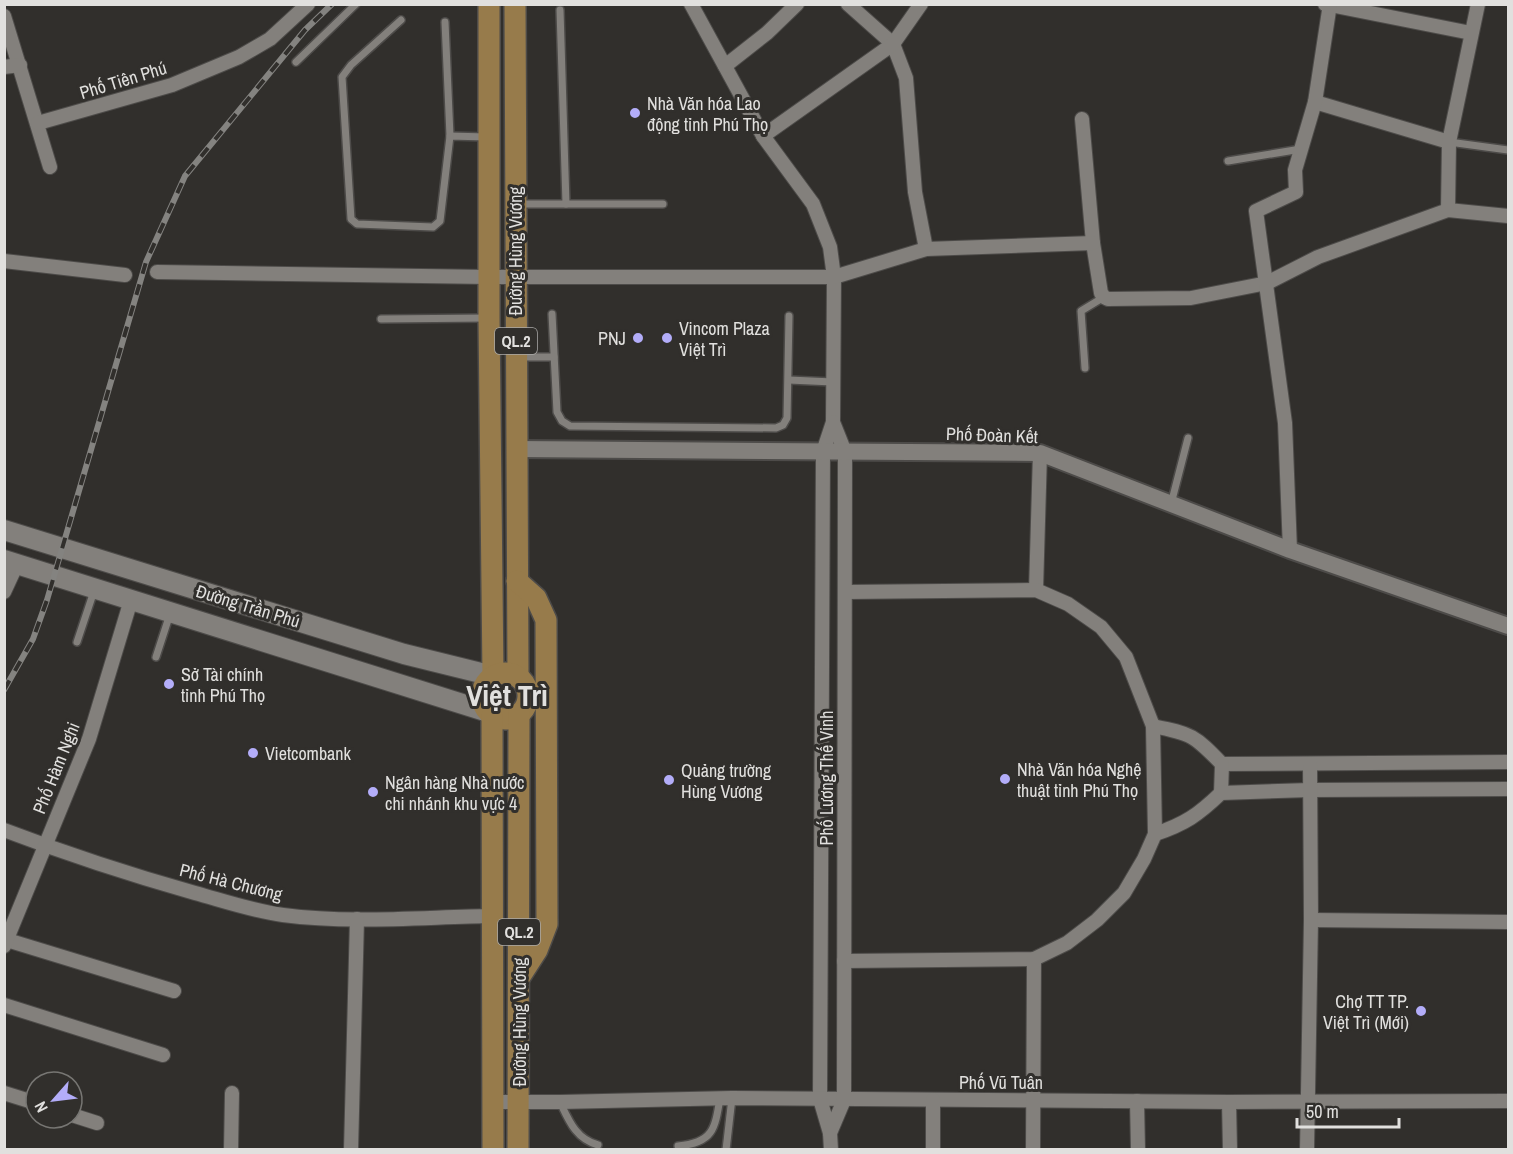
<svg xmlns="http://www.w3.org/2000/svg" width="1513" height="1154" viewBox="0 0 1513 1154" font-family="'Archivo Narrow',sans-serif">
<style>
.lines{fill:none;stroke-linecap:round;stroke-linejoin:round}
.service-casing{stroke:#4d4b49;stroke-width:10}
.minor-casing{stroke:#4d4b49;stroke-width:16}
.tertiary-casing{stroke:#4d4b49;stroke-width:20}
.secondary-casing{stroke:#4d4b49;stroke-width:22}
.primary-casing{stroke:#4d4b49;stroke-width:24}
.service{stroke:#83807c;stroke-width:7}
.minor{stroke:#83807c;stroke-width:14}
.tertiary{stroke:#83807c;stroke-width:16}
.secondary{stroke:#83807c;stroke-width:20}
.primary{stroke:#977b4b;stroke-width:21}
.rail-casing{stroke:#848380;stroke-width:6}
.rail{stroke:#312f2c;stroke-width:4;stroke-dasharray:11;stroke-linecap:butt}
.poi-dot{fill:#b3adf9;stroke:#312f2c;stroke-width:2}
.labels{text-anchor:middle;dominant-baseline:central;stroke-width:6;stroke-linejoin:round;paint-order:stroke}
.shield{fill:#312f2c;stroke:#acaba9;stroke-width:1.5}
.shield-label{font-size:16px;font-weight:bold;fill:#e1e0de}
.street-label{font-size:18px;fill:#e1e0de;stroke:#312f2c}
.poi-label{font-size:18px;fill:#e1e0de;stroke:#312f2c;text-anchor:start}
.town-label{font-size:30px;font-weight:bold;fill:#e1e0de;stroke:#312f2c}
</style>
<rect width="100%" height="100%" fill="#312f2c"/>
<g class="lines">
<defs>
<g id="service">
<path d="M 560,10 L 566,204"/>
<path d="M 401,20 L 351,65 L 342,77 L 351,219 L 357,224 L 433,227 L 440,221 L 450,136 L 486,137"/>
<path d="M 445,22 L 450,136"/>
<path d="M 296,62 L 356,4"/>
<path d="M 1449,142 L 1508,150"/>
<path d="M 1228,161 L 1301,149"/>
<path d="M 517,204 L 663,204"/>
<path d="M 552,314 L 557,412 L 562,421 L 570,426 L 776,428 L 783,425 L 787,418 L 789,316"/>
<path d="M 381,319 L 487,318"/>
<path d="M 518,357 L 554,357"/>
<path d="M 1085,368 L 1081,311 L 1104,297"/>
<path d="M 789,380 L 833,382"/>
<path d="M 1171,504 L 1188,438"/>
<path d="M 77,642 L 94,591"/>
<path d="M 156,657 L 170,614"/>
<path d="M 560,1102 C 569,1121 576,1139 598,1145"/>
<path d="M 678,1146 C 713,1143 715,1129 720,1098"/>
<path d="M 726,1150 L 732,1098"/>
</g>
<g id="minor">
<path d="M 691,4 L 763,136 L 813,204 L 830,247 L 834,277 L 833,422 L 823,452 L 820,1099 L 830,1133 L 831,1150"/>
<path d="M 848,4 L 893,44 L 906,78 L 915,192 L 926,249"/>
<path d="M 1325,4 L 1471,33"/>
<path d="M 4,16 L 50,167"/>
<path d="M 725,66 L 767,33 L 797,4"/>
<path d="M 4,67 L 20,65"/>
<path d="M 1315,102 L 1449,142"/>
<path d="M 1082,119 L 1093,243 L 1101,293 L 1104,297 L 1108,299 L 1191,298 L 1267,283 L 1318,257 L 1448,210 L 1508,216"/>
<path d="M 38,123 L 172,85 L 239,57 L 270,39 L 308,4"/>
<path d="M 763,136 L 893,44 L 921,4"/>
<path d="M 1448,210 L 1449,142 L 1478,4"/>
<path d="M 4,261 L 125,275"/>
<path d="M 157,272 L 489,277 L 834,277 L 926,249 L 1093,243"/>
<path d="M 1290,550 L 1285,423 L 1256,211 L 1296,192 L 1295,170 L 1315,102 L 1330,4"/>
<path d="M 1036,590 L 1040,453"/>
<path d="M 4,592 L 17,564"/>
<path d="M 1153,726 C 1192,734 1194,735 1222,764 L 1508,762"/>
<path d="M 1221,793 L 1222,764"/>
<path d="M 4,830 C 67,854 131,875 195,893 C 224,901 253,911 283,915 C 352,924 424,917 493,916"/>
<path d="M 1155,834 C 1185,824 1198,815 1221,793 L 1310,790 L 1508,789"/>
<path d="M 1311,920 L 1508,922"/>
<path d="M 7,940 L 174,991"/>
<path d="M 4,946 L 89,739 L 131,600"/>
<path d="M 844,961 L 1034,959 L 1067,943 L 1097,920 L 1124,893 L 1144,859 L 1155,834 L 1153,726 L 1126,657 L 1101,627 L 1068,604 L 1036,590 L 845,592"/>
<path d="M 4,1005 L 163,1055"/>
<path d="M 4,1093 L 36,1103"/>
<path d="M 1137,1101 L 1138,1150"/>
<path d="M 493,1102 L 560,1102 L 732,1098 L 1229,1102 L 1508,1101"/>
<path d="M 1229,1102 L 1230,1150"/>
<path d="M 72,1115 L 97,1123"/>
<path d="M 830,1133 L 844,1100 L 845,452 L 833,422"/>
<path d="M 231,1150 L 232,1093"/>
<path d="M 351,1150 L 357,919"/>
<path d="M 933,1150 L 933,1100"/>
<path d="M 1033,1150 L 1034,959"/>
<path d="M 1307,1150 L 1311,920 L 1310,764"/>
</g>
<path id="tertiary" d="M 516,449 L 1040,453 L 1290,550 L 1508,626"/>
<g id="secondary">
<path d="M 4,530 L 404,654 L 493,676"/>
<path d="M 4,560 L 488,712"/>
</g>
<g id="primary">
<path d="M 489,4 L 489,318 L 493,676"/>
<path d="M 515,4 L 518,677"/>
<path d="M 517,581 L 536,598 L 546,620 L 547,924 L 537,950 L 519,978"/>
<circle cx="505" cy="696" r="23"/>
<path d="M 492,716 L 493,1150"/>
<path d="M 518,1150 L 519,714"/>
</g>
</defs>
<use href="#service" class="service-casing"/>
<use href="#minor" class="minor-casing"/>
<use href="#tertiary" class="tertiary-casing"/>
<use href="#secondary" class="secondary-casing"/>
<use href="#primary" class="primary-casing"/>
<use href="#service" class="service"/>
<use href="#minor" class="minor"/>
<use href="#tertiary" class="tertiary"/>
<use href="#secondary" class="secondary"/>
<use href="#primary" class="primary"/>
<defs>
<path id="rail" d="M 4,690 L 33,639 L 47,600 L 146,262 L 185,176 L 305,30 L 332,4"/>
</defs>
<use href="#rail" class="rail-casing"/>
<use href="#rail" class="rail"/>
</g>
<g class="poi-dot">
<circle cx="635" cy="113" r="6"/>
<circle cx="638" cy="338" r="6"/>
<circle cx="667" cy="338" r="6"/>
<circle cx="169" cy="684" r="6"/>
<circle cx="253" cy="753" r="6"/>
<circle cx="1005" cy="779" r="6"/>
<circle cx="669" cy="780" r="6"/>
<circle cx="373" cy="792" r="6"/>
<circle cx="1421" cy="1011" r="6"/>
</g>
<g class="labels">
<g class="shield">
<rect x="495" y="328" width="42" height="26" rx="4.5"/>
<rect x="498" y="919" width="42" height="26" rx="4.5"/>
</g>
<g class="shield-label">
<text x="516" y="341">QL.2</text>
<text x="519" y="932">QL.2</text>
</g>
<g class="street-label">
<text transform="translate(123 80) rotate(-17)">Phố Tiên Phú</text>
<text transform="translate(515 251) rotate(-90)">Đường Hùng Vương</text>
<text transform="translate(992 435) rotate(2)">Phố Đoàn Kết</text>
<text transform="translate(248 606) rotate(17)">Đường Trần Phú</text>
<text transform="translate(56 768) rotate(-68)">Phố Hàm Nghi</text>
<text transform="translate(826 778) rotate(-90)">Phố Lương Thế Vinh</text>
<text transform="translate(231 882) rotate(14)">Phố Hà Chương</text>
<text transform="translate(519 1022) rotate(-90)">Đường Hùng Vương</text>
<text x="1001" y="1082">Phố Vũ Tuân</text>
</g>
<g class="poi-label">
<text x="647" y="103">Nhà Văn hóa Lao<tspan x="647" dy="21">động tỉnh Phú Thọ</tspan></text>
<text x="679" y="328">Vincom Plaza<tspan x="679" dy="21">Việt Trì</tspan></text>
<text x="626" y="338" text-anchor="end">PNJ</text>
<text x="181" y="674">Sở Tài chính<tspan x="181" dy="21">tỉnh Phú Thọ</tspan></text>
<text x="265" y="753">Vietcombank</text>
<text x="1017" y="769">Nhà Văn hóa Nghệ<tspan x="1017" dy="21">thuật tỉnh Phú Thọ</tspan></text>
<text x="681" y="770">Quảng trường<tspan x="681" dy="21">Hùng Vương</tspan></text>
<text x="385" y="782">Ngân hàng Nhà nước<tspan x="385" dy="21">chi nhánh khu vực 4</tspan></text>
<text x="1409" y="1001" text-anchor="end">Chợ TT TP.<tspan x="1409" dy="21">Việt Trì (Mới)</tspan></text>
</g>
<g class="town-label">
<text x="507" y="695">Việt Trì</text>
</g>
</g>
<rect width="1513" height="1154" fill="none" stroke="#e1e0de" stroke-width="12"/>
<g transform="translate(54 1100) rotate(242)"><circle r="28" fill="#312f2c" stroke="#777673" stroke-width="1.5"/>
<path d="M0-4.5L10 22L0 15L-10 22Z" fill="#b3adf9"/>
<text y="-9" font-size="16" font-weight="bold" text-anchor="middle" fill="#e1e0de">N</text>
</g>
<path d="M1297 1118v9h102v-9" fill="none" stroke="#e1e0de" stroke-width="3"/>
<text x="1306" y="1118" font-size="18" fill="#e1e0de" stroke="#312f2c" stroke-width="4.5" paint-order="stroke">50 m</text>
</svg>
